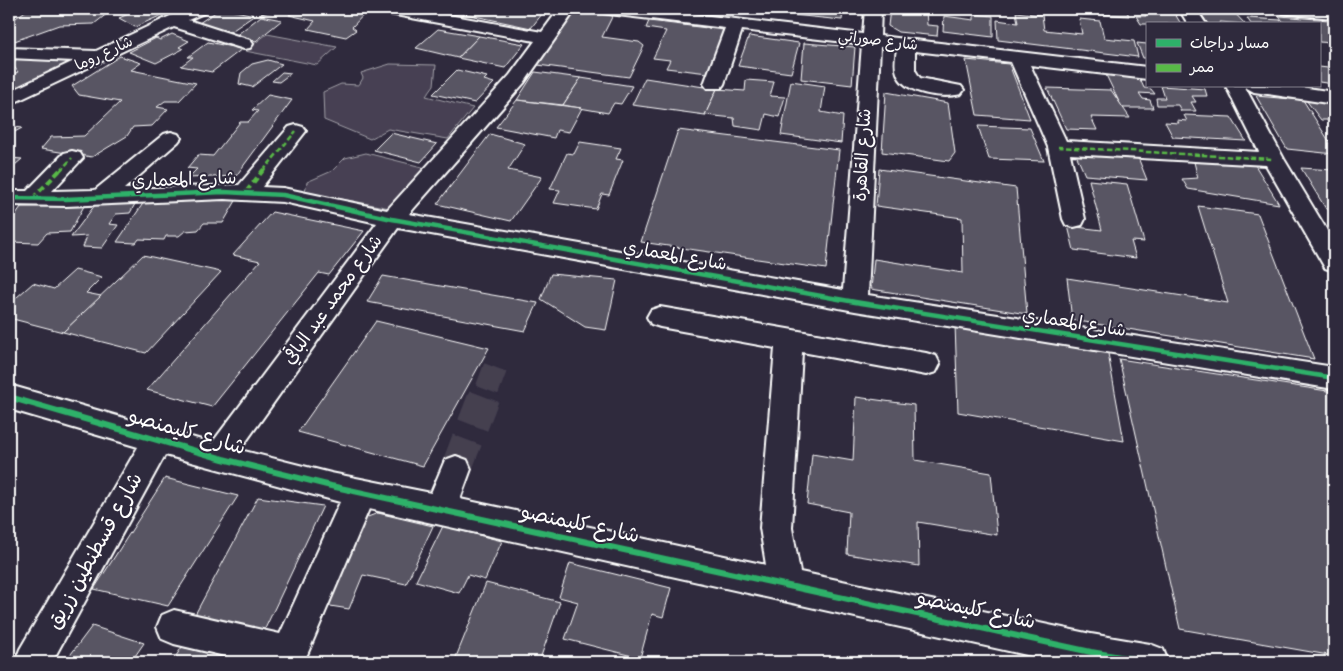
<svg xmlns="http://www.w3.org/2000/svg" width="1343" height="671" viewBox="0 0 1343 671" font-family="Mynerve,'Playpen Sans Arabic',sans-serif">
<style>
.green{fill:#464152;stroke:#a2a0a8}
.building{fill:#595564;stroke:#fff}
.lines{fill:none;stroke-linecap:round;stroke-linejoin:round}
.minor-tunnel-far1{stroke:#443f50;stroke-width:24;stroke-dasharray:24 12;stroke-linecap:butt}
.minor-tunnel{stroke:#443f50;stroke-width:31;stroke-dasharray:31 16;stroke-linecap:butt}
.minor-casing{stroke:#fff;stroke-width:4}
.minor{fill:#2f2a3d;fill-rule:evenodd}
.quiet-far1{stroke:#58b947;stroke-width:2.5;stroke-dasharray:5.5 2.5;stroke-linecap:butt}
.quiet{stroke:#58b947;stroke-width:4;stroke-dasharray:7 4;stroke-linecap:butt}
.cycleway-far1-casing{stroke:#2f2a3d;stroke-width:8}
.cycleway-casing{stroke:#2f2a3d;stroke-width:9}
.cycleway-far1{stroke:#2db169;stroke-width:4.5}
.cycleway{stroke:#2db169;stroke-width:6}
.labels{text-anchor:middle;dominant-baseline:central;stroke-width:4;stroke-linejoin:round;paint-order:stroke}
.far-street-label{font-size:15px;fill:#fff;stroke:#2f2a3d}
.street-label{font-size:18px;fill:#fff;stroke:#2f2a3d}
.near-street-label{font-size:21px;fill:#fff;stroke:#2f2a3d}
</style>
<rect width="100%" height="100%" fill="#2f2a3d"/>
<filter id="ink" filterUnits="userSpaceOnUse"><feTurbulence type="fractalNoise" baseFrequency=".02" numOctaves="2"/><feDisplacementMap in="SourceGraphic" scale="10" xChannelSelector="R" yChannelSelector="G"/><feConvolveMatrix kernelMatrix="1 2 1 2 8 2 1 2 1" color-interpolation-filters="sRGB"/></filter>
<g filter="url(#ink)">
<g class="green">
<path d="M 267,34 L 337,47 L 317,65 L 245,51 Z"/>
<path d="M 390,64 L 436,65 L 434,85 L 426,96 L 473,108 L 448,139 L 388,129 L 370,139 L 324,120 L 323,92 L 341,84 L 359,85 L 363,78 L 361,73 Z"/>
<path d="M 366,153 L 426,168 L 390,208 L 305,192 L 307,182 L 332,171 L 345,158 Z"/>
</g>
<g class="building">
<path d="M 28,9 L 113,9 L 94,24 L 59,25 L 9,43 L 9,23 Z"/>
<path d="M 140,9 L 166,9 L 171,11 L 135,27 L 119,18 Z"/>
<path d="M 220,9 L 225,9 L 255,15 L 230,32 L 196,25 Z"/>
<path d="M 267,9 L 295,9 L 290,13 L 274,11 L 261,14 Z"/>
<path d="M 298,9 L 369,9 L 352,27 L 356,30 L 346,37 L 308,29 L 315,21 L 289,15 Z"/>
<path d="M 442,9 L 546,9 L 531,28 Z"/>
<path d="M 795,9 L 851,9 L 850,11 L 843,9 L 842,20 L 793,15 Z"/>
<path d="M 890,9 L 926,9 L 927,25 L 938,26 L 937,36 L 898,32 L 888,26 Z"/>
<path d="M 1082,9 L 1126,9 L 1129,16 L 1083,13 Z"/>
<path d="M 1142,9 L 1172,9 L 1181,24 L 1141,24 L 1136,16 L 1146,16 Z"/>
<path d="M 1204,9 L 1231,9 L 1245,24 L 1220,22 L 1221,24 L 1208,24 L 1200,12 L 1207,12 Z"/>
<path d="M 575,11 L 613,15 L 602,37 L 639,42 L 644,46 L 629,77 L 538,65 Z"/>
<path d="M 1016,12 L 1042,15 L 1044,30 L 1082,34 L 1079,19 L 1100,21 L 1104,38 L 1134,41 L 1138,57 L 998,40 L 997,20 L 1018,23 Z"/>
<path d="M 974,14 L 993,16 L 993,37 L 943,31 L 944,16 L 974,20 Z"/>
<path d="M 261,16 L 282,20 L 256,41 L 234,37 Z"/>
<path d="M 1279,16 L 1329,20 L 1334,26 L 1334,43 L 1319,42 L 1319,24 L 1285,24 Z"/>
<path d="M 1247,18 L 1280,20 L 1283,24 L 1251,24 Z"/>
<path d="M 649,21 L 724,30 L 708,73 L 666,68 L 670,60 L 653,58 L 666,31 L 646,28 Z"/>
<path d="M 438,29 L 479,36 L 458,58 L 416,48 Z"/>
<path d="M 172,34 L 189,41 L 179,47 L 183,49 L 156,63 L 129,52 L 156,38 L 160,40 Z"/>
<path d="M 479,36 L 524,44 L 505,68 L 458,58 Z"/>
<path d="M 749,36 L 799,43 L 791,73 L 738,66 Z"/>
<path d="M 208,42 L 242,49 L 212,72 L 181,66 L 193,57 L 188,57 Z"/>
<path d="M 804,43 L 855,47 L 852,85 L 801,79 Z"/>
<path d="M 1137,43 L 1147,44 L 1147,58 L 1143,58 Z"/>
<path d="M 20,56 L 70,57 L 71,63 L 20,88 L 9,92 L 9,76 L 18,72 L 12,64 Z"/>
<path d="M 120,56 L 141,63 L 131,70 L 196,83 L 179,101 L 165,101 L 157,107 L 168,109 L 152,126 L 133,127 L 127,136 L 92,157 L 41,149 L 51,137 L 84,136 L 120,102 L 79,95 L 72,86 Z"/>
<path d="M 268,60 L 282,64 L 252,87 L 239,84 L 241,73 L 252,64 Z"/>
<path d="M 966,60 L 1009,64 L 1030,119 L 977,115 Z"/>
<path d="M 1319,67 L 1328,68 L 1334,77 L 1334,84 L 1319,82 Z"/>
<path d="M 457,70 L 487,77 L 484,80 L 494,83 L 475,103 L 433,94 Z"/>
<path d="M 282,72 L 291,73 L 279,82 L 272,81 Z"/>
<path d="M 535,72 L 581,78 L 563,105 L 517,100 Z"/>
<path d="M 1106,75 L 1140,79 L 1144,88 L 1151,89 L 1155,94 L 1139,93 L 1143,99 L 1150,100 L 1153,108 L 1122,108 Z"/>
<path d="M 581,78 L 632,86 L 621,104 L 614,103 L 608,113 L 563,105 Z"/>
<path d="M 645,78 L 717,89 L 705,115 L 632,105 Z"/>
<path d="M 746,80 L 774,82 L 770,96 L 785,97 L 779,117 L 766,114 L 762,130 L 735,126 L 734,118 L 705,115 L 717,89 L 745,91 Z"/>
<path d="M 791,81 L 825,86 L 821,112 L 843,116 L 841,143 L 781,135 Z"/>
<path d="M 1161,86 L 1205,89 L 1207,96 L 1192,96 L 1196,102 L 1191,102 L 1196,111 L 1181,111 L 1178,105 L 1157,105 L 1156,98 L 1165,98 Z"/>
<path d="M 1047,88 L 1111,90 L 1130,118 L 1091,117 L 1097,130 L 1066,129 Z"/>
<path d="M 886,92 L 948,103 L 955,153 L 949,161 L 882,152 Z"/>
<path d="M 268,95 L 292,100 L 236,176 L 188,178 L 197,169 L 187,168 L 198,155 L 213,156 L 240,122 L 248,122 L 258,111 L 252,110 Z"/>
<path d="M 1256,96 L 1303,100 L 1334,149 L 1334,154 L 1287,149 Z"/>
<path d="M 517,100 L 582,108 L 569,132 L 557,130 L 554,138 L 496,127 Z"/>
<path d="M 1306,100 L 1325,101 L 1334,105 L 1334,130 L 1327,120 L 1321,120 Z"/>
<path d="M 1184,115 L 1231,117 L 1246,141 L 1173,137 L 1165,122 L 1179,123 L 1177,120 L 1187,121 Z"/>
<path d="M 9,126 L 22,128 L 9,135 Z"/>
<path d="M 978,126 L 1030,128 L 1044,161 L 989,159 Z"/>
<path d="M 678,130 L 839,150 L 826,269 L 641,242 Z"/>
<path d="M 391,133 L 437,144 L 421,162 L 374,150 Z"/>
<path d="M 490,134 L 525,144 L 508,170 L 542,177 L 511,221 L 437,204 Z"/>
<path d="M 580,142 L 621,148 L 616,159 L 623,160 L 609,195 L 602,194 L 596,209 L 554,203 L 560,190 L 550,189 L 567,153 L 574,154 Z"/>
<path d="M 1074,150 L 1137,155 L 1147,180 L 1085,175 Z"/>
<path d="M 9,158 L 22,159 L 9,170 Z"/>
<path d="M 1193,158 L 1255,165 L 1279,204 L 1188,189 L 1182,179 L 1198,178 Z"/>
<path d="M 1301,168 L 1333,170 L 1334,210 L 1326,209 Z"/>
<path d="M 879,169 L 1016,188 L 1027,314 L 871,289 L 874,259 L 963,273 L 962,218 L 876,206 Z"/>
<path d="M 1089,180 L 1127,184 L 1144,242 L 1131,241 L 1136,258 L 1074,250 L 1068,226 L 1102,230 Z"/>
<path d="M 146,199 L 237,199 L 223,223 L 204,223 L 198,230 L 185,231 L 179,236 L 166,236 L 164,240 L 139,239 L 136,243 L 117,242 Z"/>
<path d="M 135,204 L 130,213 L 116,214 L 109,224 L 118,225 L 102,248 L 83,247 L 87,236 L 71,237 L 95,205 Z"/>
<path d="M 84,206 L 70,232 L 47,233 L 38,243 L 9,242 L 9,222 L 11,221 L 21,207 Z"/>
<path d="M 1198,206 L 1258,214 L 1314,359 L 1072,320 L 1067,278 L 1228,303 Z"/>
<path d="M 272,212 L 364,231 L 329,275 L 319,273 L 212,407 L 147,390 L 260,261 L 233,255 Z"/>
<path d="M 143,255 L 221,272 L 146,353 L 63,332 Z"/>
<path d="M 75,270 L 102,277 L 86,293 L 101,296 L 63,332 L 9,318 L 9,304 L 33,283 L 54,289 Z"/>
<path d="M 551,274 L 617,280 L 606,330 L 585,327 L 541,299 Z"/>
<path d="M 383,276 L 538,303 L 525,331 L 367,302 Z"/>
<path d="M 376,321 L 489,348 L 423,466 L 298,432 Z"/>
<path d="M 955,324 L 1107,348 L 1124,441 L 958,412 Z"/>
<path d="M 1119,359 L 1334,392 L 1334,656 L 1180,629 Z"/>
<path d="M 856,397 L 914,405 L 915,460 L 991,473 L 997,535 L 918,522 L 919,566 L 847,554 L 849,512 L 807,504 L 812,454 L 853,461 Z"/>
<path d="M 165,478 L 238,496 L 168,606 L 94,589 Z"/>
<path d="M 258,497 L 323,506 L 263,633 L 191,622 Z"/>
<path d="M 378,513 L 433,526 L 406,584 L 363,575 L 349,609 L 324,605 L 355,522 Z"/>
<path d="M 443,526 L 502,541 L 485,580 L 468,575 L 459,593 L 416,581 Z"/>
<path d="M 570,563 L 671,588 L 663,617 L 652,614 L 640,658 L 565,639 L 578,602 L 559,597 Z"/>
<path d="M 486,583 L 560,602 L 539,662 L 454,662 Z"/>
<path d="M 92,626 L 144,643 L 131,662 L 65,662 Z"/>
<path d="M 182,647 L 246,662 L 172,662 Z"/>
</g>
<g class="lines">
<path class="minor-tunnel-far1" d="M 487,390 L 496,366"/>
<path class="minor-tunnel" d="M 456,469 L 487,388"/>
<defs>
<g id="minor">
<path d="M 185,9 L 206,9 L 204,13 L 188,20 L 250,40 L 253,44 L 250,48 L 244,49 L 174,27 L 9,105 L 9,92 L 74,61 L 9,58 L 9,48 L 96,51 Z"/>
<path d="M 382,9 L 416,9 L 542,32 L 559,9 L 576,9 L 524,83 L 409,214 L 843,290 L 862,44 L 742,30 L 724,84 L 721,88 L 707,88 L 704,84 L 725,28 L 609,14 L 603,13 L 601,9 L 650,9 L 863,34 L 865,9 L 881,9 L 880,36 L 1147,67 L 1147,79 L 1030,65 L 1066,141 L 1259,152 L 1226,86 L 1294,86 L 1334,92 L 1334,104 L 1254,92 L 1245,87 L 1284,159 L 1334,242 L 1334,271 L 1325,268 L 1266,165 L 1070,154 L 1085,219 L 1082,225 L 1074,227 L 1066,225 L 1063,219 L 1048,147 L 1011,62 L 915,51 L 915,70 L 920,78 L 961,86 L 964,90 L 961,94 C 943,99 903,94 897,73 C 894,65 896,56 897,49 L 880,47 L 868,295 L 1334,367 L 1334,389 L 855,311 L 398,228 L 240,450 L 331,473 L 431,493 L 445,460 L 456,456 L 467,460 L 471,469 L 460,499 L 766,565 L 760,528 L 775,348 L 660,327 L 651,324 L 647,317 L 651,310 L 660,307 L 926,353 L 936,356 L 940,364 L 936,372 L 926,375 L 802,352 L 792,528 L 800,572 L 1091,634 L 1150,644 L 1163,649 L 1168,662 L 1058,662 L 369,509 L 304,662 L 250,662 L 174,644 L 162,639 L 157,627 L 162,615 L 174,610 L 280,634 L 340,502 L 165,455 L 52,662 L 15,662 L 20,649 L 138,447 L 9,409 L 9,385 L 212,443 L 377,223 L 283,202 L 224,199 L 66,206 L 9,205 L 9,191 L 27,191 L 64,153 L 72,151 L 80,153 L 83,158 L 52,191 L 95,190 L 164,134 L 171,132 L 178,134 L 181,138 L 178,142 L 124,189 L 239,185 L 289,127 L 296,125 L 303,127 L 306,131 L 262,187 L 283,188 L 387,210 L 510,75 L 535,41 L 390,14 L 384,13 Z"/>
<path d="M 1179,9 L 1196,9 L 1206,24 L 1188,24 Z"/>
<path d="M 1280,9 L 1334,9 L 1334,18 L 1289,14 L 1283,13 Z"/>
</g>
</defs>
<use href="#minor" class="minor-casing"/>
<use href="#minor" class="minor"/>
<g class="quiet-far1">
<path d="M 1058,147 L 1273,159"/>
<path d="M 60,171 L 72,158"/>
<path d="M 263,171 L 296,131"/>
</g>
<g class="quiet">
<path d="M 246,192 L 264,169"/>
<path d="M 32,199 L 61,169"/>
</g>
<defs>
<path id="cycleway-far1" d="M 9,198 L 66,199 L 224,192 L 283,195 L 392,219 L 855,302 L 1334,378"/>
<path id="cycleway" d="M 9,397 L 223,459 L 331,486 L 1091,652 L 1150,662"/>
</defs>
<use href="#cycleway-far1" class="cycleway-far1-casing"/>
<use href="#cycleway" class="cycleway-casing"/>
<use href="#cycleway-far1" class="cycleway-far1"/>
<use href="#cycleway" class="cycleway"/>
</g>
</g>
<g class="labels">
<g class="far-street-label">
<text transform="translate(878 41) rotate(7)">شارع صوراتي</text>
<text transform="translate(104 54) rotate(-25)">شارع روما</text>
</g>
<g class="street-label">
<text transform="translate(863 155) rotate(-87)">شارع القاهرة</text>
<text transform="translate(184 180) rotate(-2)">شارع المعماري</text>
<text transform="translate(675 256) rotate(10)">شارع المعماري</text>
<text transform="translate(333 300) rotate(-54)">شارع محمد عبد الباقي</text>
<text transform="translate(1074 323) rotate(9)">شارع المعماري</text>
</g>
<g class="near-street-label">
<text transform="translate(187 432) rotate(16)">شارع كليمنصو</text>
<text transform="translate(580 524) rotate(12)">شارع كليمنصو</text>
<text transform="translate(95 551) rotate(-61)">شارع قسطنطين زريق</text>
<text transform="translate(976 610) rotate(12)">شارع كليمنصو</text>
</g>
</g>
<rect width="1343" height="671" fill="none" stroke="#2f2a3d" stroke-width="30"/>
<rect x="15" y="15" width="1313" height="641" fill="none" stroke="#fff" stroke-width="2" filter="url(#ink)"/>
<rect x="1146" y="22" width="175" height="65" fill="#2f2a3d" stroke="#827f8b"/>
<rect x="1156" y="39" width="25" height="8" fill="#2db169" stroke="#827f8b"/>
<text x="1190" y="48" font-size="15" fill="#ffffff">مسار دراجات</text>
<rect x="1156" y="64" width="25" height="8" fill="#58b947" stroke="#827f8b"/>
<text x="1190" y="72" font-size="15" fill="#ffffff">ممر</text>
</svg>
